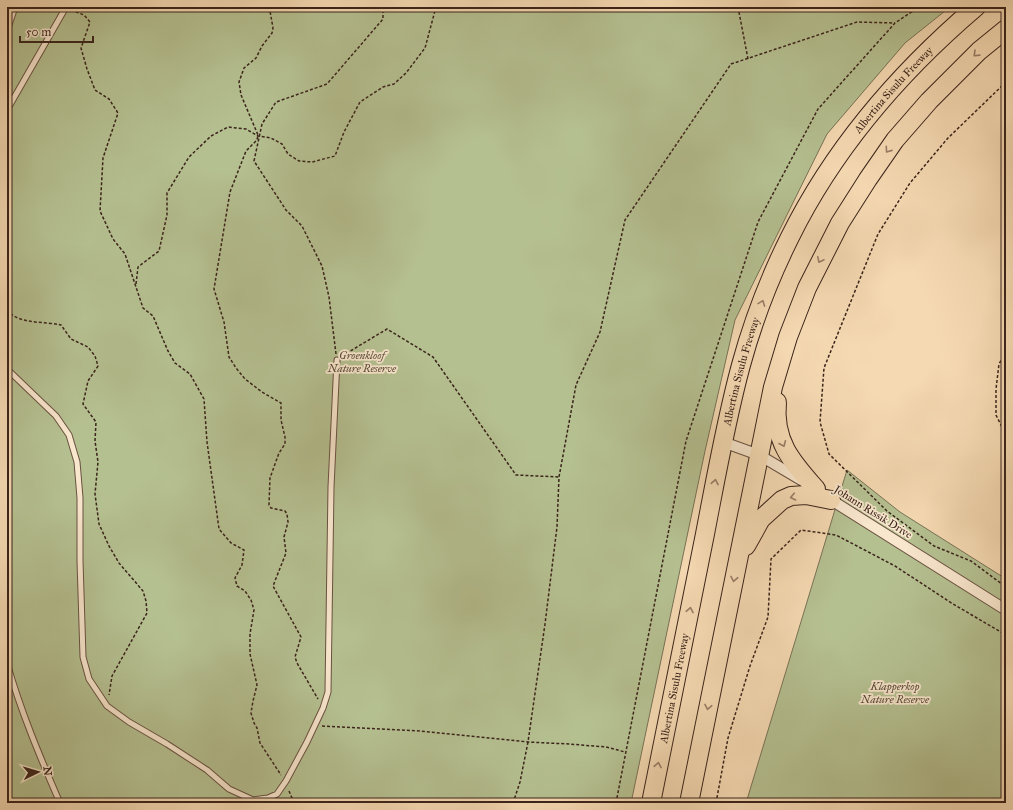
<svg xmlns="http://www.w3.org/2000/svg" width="1013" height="810" viewBox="0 0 1013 810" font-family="'IM FELL Great Primer',serif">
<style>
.green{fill:#b5c091;stroke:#787256}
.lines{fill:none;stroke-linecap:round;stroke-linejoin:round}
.lane-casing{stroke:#6a5141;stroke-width:7}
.street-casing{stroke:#6a5141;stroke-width:12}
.highway-casing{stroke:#3b241b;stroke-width:20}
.path{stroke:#3b241b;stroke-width:1.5;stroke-dasharray:3 2;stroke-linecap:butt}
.lane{stroke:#f8e6cd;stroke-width:5}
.street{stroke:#f8e6cd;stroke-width:10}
.highway{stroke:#f5d9b2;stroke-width:18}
.oneway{stroke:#987e66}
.labels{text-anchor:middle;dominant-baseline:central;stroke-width:3.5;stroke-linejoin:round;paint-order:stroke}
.street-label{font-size:11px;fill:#3b241b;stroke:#f8e6cd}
.park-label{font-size:11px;font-style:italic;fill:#5a4b38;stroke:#f8e6cd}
</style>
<rect width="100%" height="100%" fill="#f5d9b2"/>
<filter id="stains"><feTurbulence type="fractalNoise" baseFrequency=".005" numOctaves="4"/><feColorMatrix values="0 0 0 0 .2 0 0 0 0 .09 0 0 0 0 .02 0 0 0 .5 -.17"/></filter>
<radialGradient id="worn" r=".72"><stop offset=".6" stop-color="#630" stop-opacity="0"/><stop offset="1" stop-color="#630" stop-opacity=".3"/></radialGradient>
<g class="green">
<path d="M 7,7 L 950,7 L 905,43 L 827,134 L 735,320 L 705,451 L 631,803 L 7,803 Z"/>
<path d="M 847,470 L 900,512 L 1006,579 L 1006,803 L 746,803 Z"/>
</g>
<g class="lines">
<defs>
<g id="lane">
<path d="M 7,31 L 15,7"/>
<path d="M 7,110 L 66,7"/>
<path d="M 7,369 L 56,416 L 69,435 L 77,462 L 80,498 L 80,561 L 83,657 L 89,679 L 107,706 L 129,722 L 167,744 L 207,770 L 229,789 L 253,800 L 268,798 L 277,794 L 286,781 L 307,742 L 323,708 L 328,692 L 331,487 L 337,360"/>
<path d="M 7,663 C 21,712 40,757 60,803"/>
</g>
<g id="street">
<path d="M 723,442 L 759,455 L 803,481"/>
<path d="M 828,498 L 1006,610"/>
</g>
<g id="highway">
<path d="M 777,402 C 773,441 792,462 816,489"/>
<path d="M 746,546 L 761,519 L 782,500 L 791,496 L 806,495 L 831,500"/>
<path id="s1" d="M 651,803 C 669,713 687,623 705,534 C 716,477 726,420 741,365 C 753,321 770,277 790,237 C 834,148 901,71 976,7"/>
<path d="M 689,803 L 773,387 L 788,337 L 807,288 L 840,223 L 868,179 L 895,140 L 929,101 L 979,51 L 1006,29"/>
</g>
</defs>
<use href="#lane" class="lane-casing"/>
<use href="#street" class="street-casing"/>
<use href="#highway" class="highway-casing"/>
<g class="path">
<path d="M 271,7 L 270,11 L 273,28 L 272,33 L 262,46 L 256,58 L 244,68 L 239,82 L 241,95 L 258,135 L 257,140 L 246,151 L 230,192 L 214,289 L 224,322 L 229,357 L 236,368 L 245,379 L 262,392 L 281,403 L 281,420 L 285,437 L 285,444 L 279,453 L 270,478 L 269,505 L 271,508 L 285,511 L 287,514 L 288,522 L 284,537 L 286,553 L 273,586 L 301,637 L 295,657 L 297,663 L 318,699"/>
<path d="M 738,7 L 748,59"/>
<path d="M 71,10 L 84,15 L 90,22 L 81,48 L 87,69 L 95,90 L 109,99 L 118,113 L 103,158 L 100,211 L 113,239 L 125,254 L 143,308 L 153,316 L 168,351 L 175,363 L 190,374 L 204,399 L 207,442 L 219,529 L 231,543 L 244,550 L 242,565 L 235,578 L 237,586 L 245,591 L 251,600 L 254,610 L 250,634 L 250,654 L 257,685 L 253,701 L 251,713 L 254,723 L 257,728 L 260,743 L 281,775"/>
<path d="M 909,12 L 912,7"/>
<path d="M 1006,82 L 948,138 L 910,183 L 878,234 L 824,368 L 820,422 L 829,454 L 887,511 L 934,546 L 971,561 L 1006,587"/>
<path d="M 136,284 L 138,267 L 159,251 L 167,215 L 167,193 L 189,157 L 211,136 L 228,127 L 246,129 L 258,136 L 271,138 L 282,144 L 288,154 L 299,161 L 312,162 L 335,156 L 344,132 L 360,102 L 383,87 L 394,84 L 406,73 L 425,48 L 436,7"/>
<path d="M 7,310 C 19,325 45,321 61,325 L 71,339 L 88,347 L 95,356 L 98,366 L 88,381 L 83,404 L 96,422 L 95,441 L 98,462 L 95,494 L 99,524 L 109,546 L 119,563 L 143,591 L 146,601 L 147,613 L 112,676 L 109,695"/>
<path d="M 1006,352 L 999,364 L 996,389 L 996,415 L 1006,435"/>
<path d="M 336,354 L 329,297 L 322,266 L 302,226 L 286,210 L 254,161 L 262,124 L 276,102 L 327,84 L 383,19 L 383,7"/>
<path d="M 342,356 L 387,329 L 433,357 L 516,475 L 559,477"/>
<path d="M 7,707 L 11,700"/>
<path d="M 322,726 L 420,731 L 528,742 L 569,744 L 606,747 L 625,752"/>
<path d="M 289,791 L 294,803"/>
<path d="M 513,803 L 520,782 L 528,742 L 545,624 L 557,527 L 559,477 L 576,385 L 600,332 L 625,220 L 731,64 L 857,22 L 895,23"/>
<path d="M 616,803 L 686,441 L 758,222 L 818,109 L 895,23 L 919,7"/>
<path d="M 716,803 L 728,738 L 750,666 L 768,617 L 771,559 L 801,530 L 836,535 L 895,566 L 953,604 L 1006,635"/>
</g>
<use href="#lane" class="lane"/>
<use href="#street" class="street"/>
<use href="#highway" class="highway"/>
</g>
<defs><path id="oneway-chevron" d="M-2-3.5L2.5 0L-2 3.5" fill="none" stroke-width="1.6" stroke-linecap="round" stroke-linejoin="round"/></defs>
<g class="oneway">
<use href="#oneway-chevron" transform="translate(976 54) rotate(136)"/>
<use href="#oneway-chevron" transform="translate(888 150) rotate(125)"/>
<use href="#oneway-chevron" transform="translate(820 260) rotate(116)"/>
<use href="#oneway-chevron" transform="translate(762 303) rotate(-69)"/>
<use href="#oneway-chevron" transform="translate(783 444) rotate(67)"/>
<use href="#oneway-chevron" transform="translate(715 482) rotate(-79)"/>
<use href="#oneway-chevron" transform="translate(793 497) rotate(168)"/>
<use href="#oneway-chevron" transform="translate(734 579) rotate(101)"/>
<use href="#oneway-chevron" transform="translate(690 610) rotate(-79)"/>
<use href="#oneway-chevron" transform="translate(708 707) rotate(101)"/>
<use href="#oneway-chevron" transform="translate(658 765) rotate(-79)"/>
</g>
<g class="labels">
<g class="street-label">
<text stroke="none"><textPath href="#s1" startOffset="765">Albertina Sisulu Freeway</textPath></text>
<text stroke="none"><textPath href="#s1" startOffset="441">Albertina Sisulu Freeway</textPath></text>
<text transform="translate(873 512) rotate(32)">Johann Rissik Drive</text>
<text stroke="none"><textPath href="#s1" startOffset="117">Albertina Sisulu Freeway</textPath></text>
</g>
<g class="park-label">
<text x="362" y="355">Groenkloof<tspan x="362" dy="13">Nature Reserve</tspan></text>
<text x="895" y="686">Klapperkop<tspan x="895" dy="13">Nature Reserve</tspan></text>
</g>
</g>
<rect width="1013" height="810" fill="none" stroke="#f5d9b2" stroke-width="24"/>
<rect x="8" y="8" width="997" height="794" fill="none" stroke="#3b241b" stroke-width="2"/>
<rect x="12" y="12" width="989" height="786" fill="none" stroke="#3b241b"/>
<g transform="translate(38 772) rotate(85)" stroke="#f8e6cd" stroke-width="3" paint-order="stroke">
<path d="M0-3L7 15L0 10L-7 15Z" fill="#3b241b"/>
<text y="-6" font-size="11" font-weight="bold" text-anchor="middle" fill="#3b241b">N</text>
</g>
<path d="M20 36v6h73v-6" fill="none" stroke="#3b241b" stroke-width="2"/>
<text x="26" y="36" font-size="12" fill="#3b241b" stroke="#f8e6cd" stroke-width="3" paint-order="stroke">50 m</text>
<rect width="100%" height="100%" filter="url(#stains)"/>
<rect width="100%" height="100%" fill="url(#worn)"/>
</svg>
